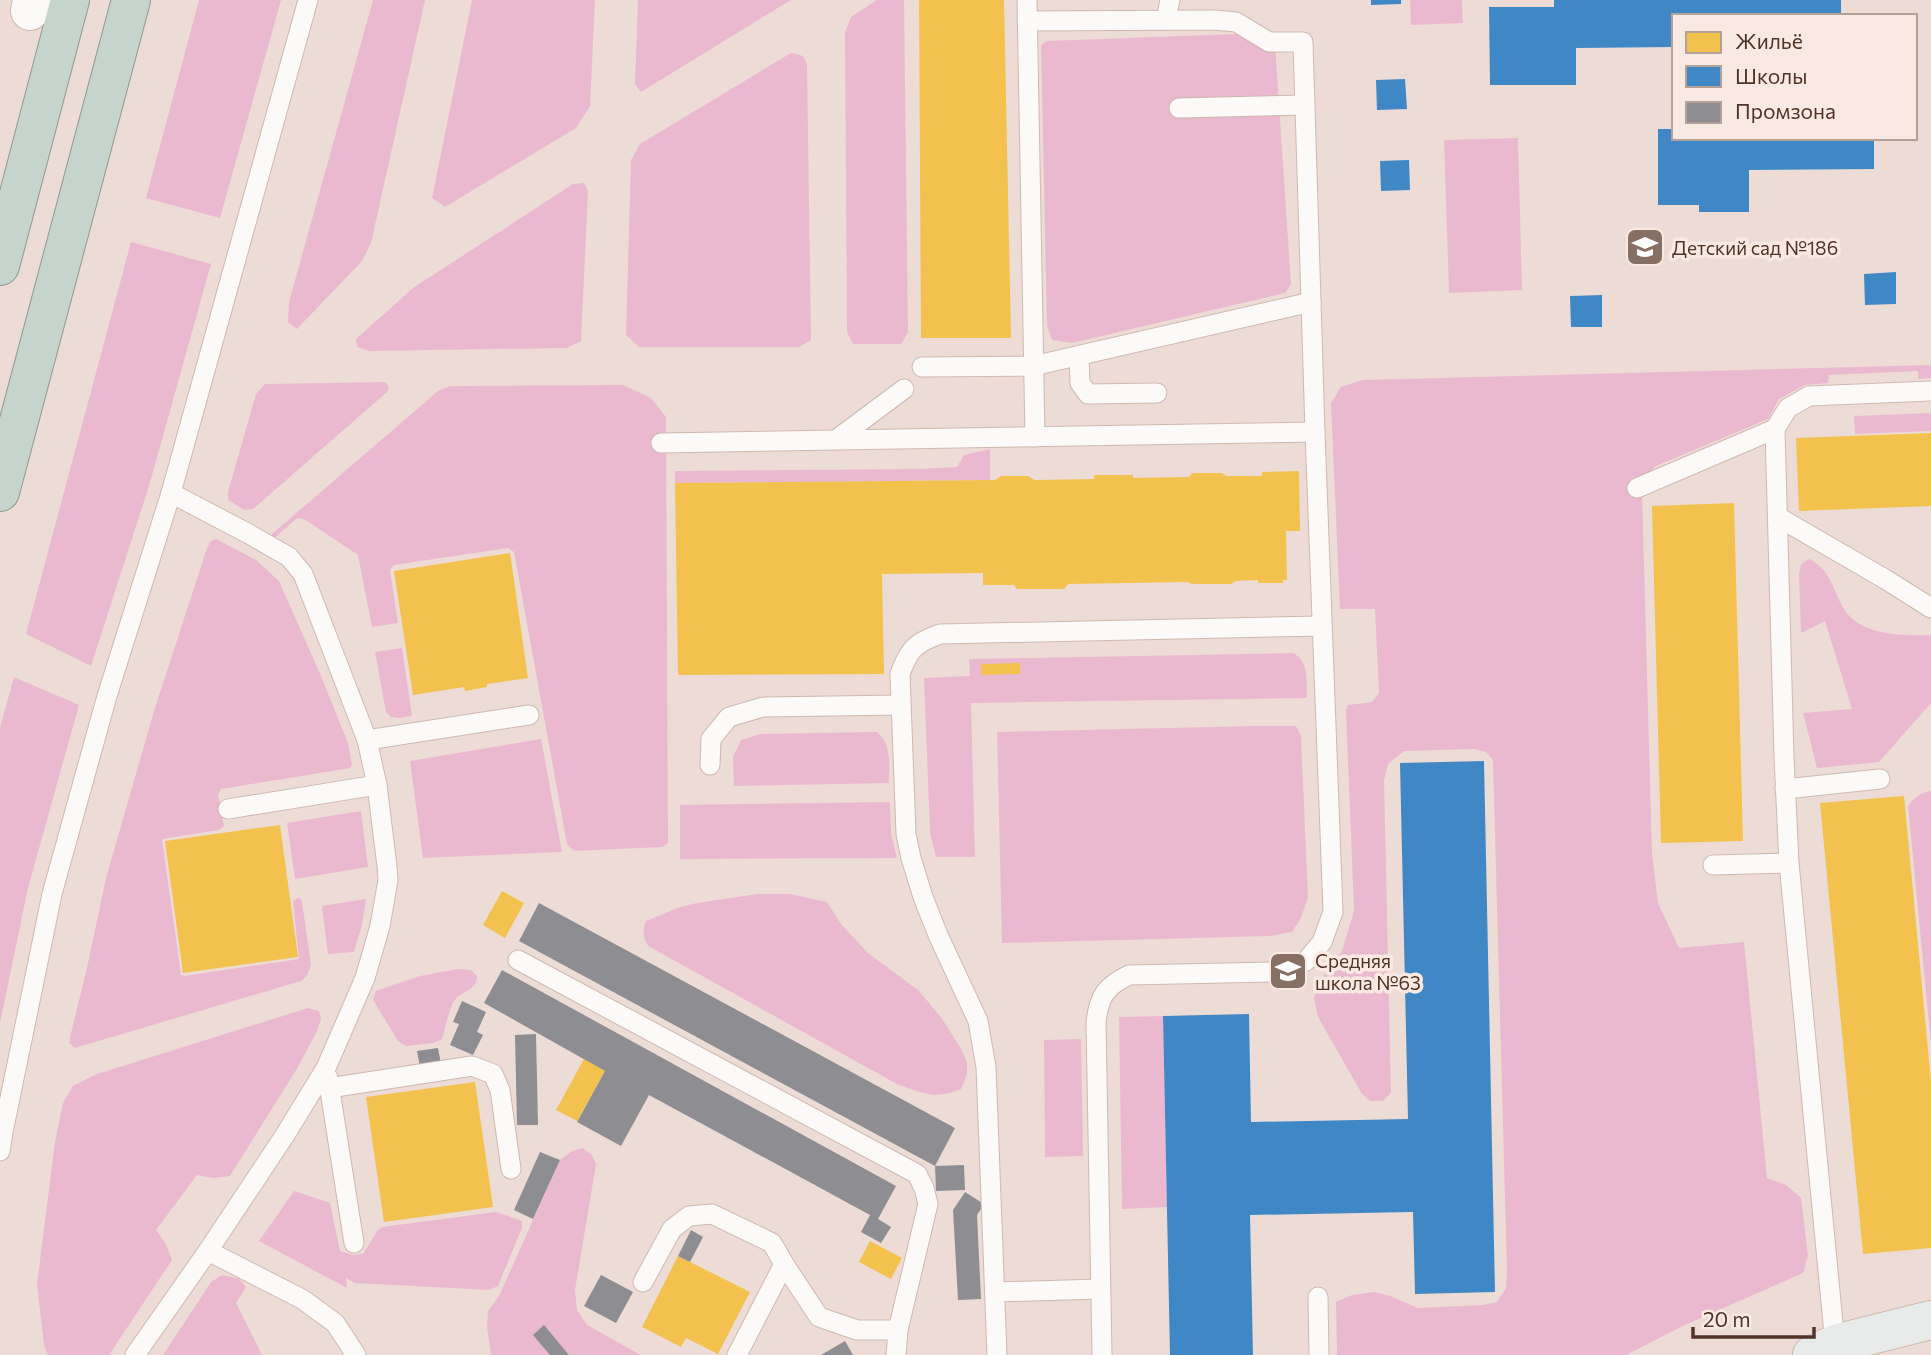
<svg xmlns="http://www.w3.org/2000/svg" width="1931" height="1355" viewBox="0 0 1931 1355" font-family="Commissioner,sans-serif">
<style>
.green{fill:#eab9cf}
.homes{fill:#f2c14e}
.schools{fill:#3f88c5}
.industry{fill:#8d8d92}
.lines{fill:none;stroke-linecap:round;stroke-linejoin:round}
.service-casing{stroke:#ceb8af;stroke-width:21}
.minor-casing{stroke:#ceb8af;stroke-width:40}
.secondary-casing{stroke:#ceb8af;stroke-width:40}
.trunk-casing{stroke:#8d988e;stroke-width:40}
.service{stroke:#fcfaf9;stroke-width:19}
.minor{stroke:#fcfaf9;stroke-width:38}
.secondary{stroke:#e8ebe9;stroke-width:38}
.trunk{stroke:#c6d4ce;stroke-width:38}
.labels{text-anchor:middle;dominant-baseline:central;stroke-width:7;stroke-linejoin:round;paint-order:stroke}
.poi-label{font-size:19px;fill:#523427;stroke:#f9e9e3;text-anchor:start}
</style>
<rect width="100%" height="100%" fill="#eddcd5"/>
<g class="green">
<path d="M 199,0 L 281,0 L 220,218 L 146,198 Z"/>
<path d="M 373,0 L 425,0 L 371,243 L 362,261 L 297,329 L 288,322 L 289,302 Z"/>
<path d="M 472,0 L 595,0 L 590,106 L 576,128 L 445,207 L 432,198 Z"/>
<path d="M 638,0 L 791,0 L 641,92 L 635,84 Z"/>
<path d="M 877,0 L 904,0 L 908,332 L 901,344 L 853,344 L 847,332 L 845,32 L 851,17 Z"/>
<path d="M 1410,0 L 1462,0 L 1463,23 L 1411,25 Z"/>
<path d="M 1263,33 L 1275,45 L 1291,284 L 1285,293 L 1072,343 L 1052,340 L 1047,326 L 1041,45 L 1047,41 Z"/>
<path d="M 791,53 L 803,56 L 807,64 L 811,340 L 799,347 L 639,347 L 626,335 L 631,160 L 640,144 Z"/>
<path d="M 1518,138 L 1522,290 L 1449,293 L 1444,140 Z"/>
<path d="M 584,183 L 588,191 L 581,341 L 567,348 L 369,351 L 357,347 L 356,339 L 413,288 L 573,184 Z"/>
<path d="M 131,242 L 211,264 L 149,486 L 91,666 L 26,634 Z"/>
<path d="M 1931,365 L 1931,378 L 1918,379 L 1918,371 L 1829,375 L 1828,383 L 1805,385 L 1779,399 L 1768,419 L 1656,466 L 1646,475 L 1642,492 L 1652,853 L 1658,903 L 1679,948 L 1744,942 L 1767,1178 L 1786,1185 L 1801,1198 L 1808,1256 L 1803,1273 L 1685,1325 L 1626,1355 L 1337,1355 L 1336,1302 L 1352,1295 L 1374,1292 L 1390,1296 L 1418,1308 L 1483,1305 L 1497,1302 L 1506,1288 L 1507,1273 L 1493,760 L 1486,752 L 1474,749 L 1404,751 L 1388,764 L 1384,780 L 1391,1093 L 1383,1101 L 1370,1101 L 1362,1094 L 1318,1017 L 1314,997 L 1320,981 L 1342,951 L 1354,911 L 1346,711 L 1348,705 L 1372,702 L 1379,693 L 1375,609 L 1340,609 L 1331,403 L 1341,387 L 1363,380 Z"/>
<path d="M 385,382 L 389,387 L 387,392 L 253,509 L 244,510 L 228,500 L 228,492 L 256,394 L 265,384 Z"/>
<path d="M 623,385 L 651,398 L 666,417 L 668,843 L 662,847 L 574,851 L 567,844 L 514,552 L 508,548 L 394,565 L 390,570 L 398,623 L 372,627 L 358,555 L 304,519 L 297,518 L 277,536 L 272,538 L 272,534 L 438,391 L 450,386 Z"/>
<path d="M 1931,413 L 1931,431 L 1855,434 L 1854,416 Z"/>
<path d="M 990,449 L 990,480 L 675,483 L 675,471 L 919,469 L 957,467 L 964,455 Z"/>
<path d="M 216,539 L 256,560 L 279,581 L 321,676 L 348,743 L 352,765 L 350,768 L 221,789 L 218,795 L 224,826 L 219,830 L 162,839 L 181,975 L 184,976 L 299,959 L 293,902 L 297,898 L 301,899 L 302,902 L 311,964 C 309,972 308,976 301,981 L 75,1048 L 69,1043 L 71,1033 L 87,968 L 106,878 L 154,711 L 207,548 L 211,541 Z"/>
<path d="M 1809,559 C 1828,568 1832,585 1840,602 C 1856,637 1899,635 1931,635 L 1931,703 L 1879,762 L 1817,768 L 1803,713 L 1852,709 L 1825,621 L 1801,633 L 1799,574 L 1801,564 Z"/>
<path d="M 402,648 L 412,716 L 398,718 L 391,717 L 386,712 L 375,652 Z"/>
<path d="M 1294,653 C 1310,664 1306,680 1307,698 L 971,703 L 975,857 L 936,857 L 930,833 L 924,678 L 970,676 L 969,659 Z"/>
<path d="M 14,677 L 79,705 L 28,888 L 0,1023 L 0,728 Z"/>
<path d="M 1252,726 L 1296,726 L 1301,736 L 1308,897 L 1301,918 L 1292,932 L 1270,936 L 1002,943 L 997,732 Z"/>
<path d="M 877,732 C 892,744 889,765 889,783 L 734,786 L 733,757 L 741,740 L 760,734 Z"/>
<path d="M 541,739 L 562,852 L 423,858 L 410,761 Z"/>
<path d="M 1931,791 L 1931,1044 L 1908,806 C 1914,798 1921,792 1931,791 Z"/>
<path d="M 890,802 L 891,833 L 897,858 L 680,859 L 680,805 Z"/>
<path d="M 361,811 L 368,867 L 295,879 L 287,823 Z"/>
<path d="M 757,894 L 790,894 L 827,902 L 841,924 L 868,953 L 918,990 L 941,1017 L 960,1047 L 967,1062 L 967,1075 L 961,1089 C 936,1100 921,1093 897,1084 L 648,946 C 643,936 642,931 646,921 L 680,907 L 697,903 Z"/>
<path d="M 366,899 L 362,925 L 354,952 L 328,954 L 322,906 Z"/>
<path d="M 458,969 L 471,970 L 477,976 C 477,991 462,990 455,1000 C 449,1008 445,1029 442,1039 L 433,1043 L 406,1046 L 398,1041 L 373,1000 L 376,991 L 420,976 Z"/>
<path d="M 308,1008 L 319,1011 L 321,1019 L 316,1033 L 298,1067 L 230,1176 L 213,1178 L 197,1175 L 156,1230 L 166,1244 L 172,1260 L 109,1355 L 48,1355 L 44,1345 L 37,1284 L 55,1142 L 63,1103 L 73,1086 L 97,1074 Z"/>
<path d="M 1163,1016 L 1167,1207 L 1122,1209 L 1119,1017 Z"/>
<path d="M 1081,1039 L 1083,1156 L 1045,1157 L 1044,1040 Z"/>
<path d="M 583,1148 L 592,1155 L 596,1164 L 575,1290 L 577,1310 L 587,1325 L 641,1355 L 491,1355 L 487,1327 L 488,1311 L 499,1296 L 560,1160 L 572,1151 Z"/>
<path d="M 294,1191 L 330,1203 L 340,1251 L 353,1255 L 363,1254 L 378,1230 L 382,1227 L 496,1212 L 522,1221 L 522,1228 L 498,1286 L 489,1290 L 355,1283 L 346,1278 L 347,1288 L 259,1241 Z"/>
<path d="M 222,1275 L 239,1279 L 246,1287 L 236,1303 L 262,1355 L 163,1355 L 211,1282 Z"/>
</g>
<g class="homes">
<path d="M 919,0 L 1004,0 L 1011,338 L 921,338 Z"/>
<path d="M 1931,433 L 1931,506 L 1799,511 L 1796,438 Z"/>
<path d="M 1299,471 L 1300,531 L 1286,531 L 1287,580 L 1283,580 L 1283,583 L 1258,583 L 1258,580 L 1236,581 L 1231,584 L 1192,584 L 1187,582 L 1068,584 L 1064,589 L 1017,589 L 1014,585 L 983,585 L 983,573 L 882,574 L 884,674 L 678,675 L 675,483 L 995,480 L 1001,476 L 1028,476 L 1034,480 L 1094,479 L 1094,475 L 1133,475 L 1133,478 L 1189,477 L 1192,473 L 1222,473 L 1226,476 L 1262,476 L 1262,472 Z"/>
<path d="M 1734,503 L 1743,841 L 1661,843 L 1652,506 Z"/>
<path d="M 510,553 L 528,678 L 487,684 L 487,687 L 465,691 L 464,687 L 413,695 L 394,571 Z"/>
<path d="M 1020,663 L 1020,674 L 981,675 L 981,664 Z"/>
<path d="M 1904,796 L 1931,1082 L 1931,1248 L 1863,1254 L 1820,803 Z"/>
<path d="M 280,825 L 298,957 L 183,973 L 165,841 Z"/>
<path d="M 502,891 L 524,903 L 505,938 L 483,925 Z"/>
<path d="M 584,1059 L 605,1071 L 577,1121 L 556,1110 Z"/>
<path d="M 475,1082 L 493,1207 L 384,1222 L 366,1097 Z"/>
<path d="M 870,1241 L 902,1258 L 891,1279 L 859,1262 Z"/>
<path d="M 678,1256 L 750,1292 L 718,1354 L 686,1338 L 681,1347 L 642,1327 Z"/>
</g>
<g class="schools">
<path d="M 1371,0 L 1401,0 L 1401,4 L 1371,5 Z"/>
<path d="M 1554,0 L 1841,0 L 1841,16 L 1674,16 L 1674,47 L 1576,48 L 1576,85 L 1490,85 L 1489,7 L 1554,7 Z"/>
<path d="M 1405,79 L 1407,109 L 1377,110 L 1376,80 Z"/>
<path d="M 1658,129 L 1674,129 L 1674,138 L 1874,138 L 1874,169 L 1749,170 L 1749,212 L 1699,212 L 1699,205 L 1658,205 Z"/>
<path d="M 1409,160 L 1410,190 L 1381,191 L 1380,161 Z"/>
<path d="M 1896,272 L 1896,304 L 1865,305 L 1864,274 Z"/>
<path d="M 1602,295 L 1602,327 L 1571,327 L 1570,296 Z"/>
<path d="M 1484,761 L 1495,1292 L 1415,1294 L 1413,1212 L 1250,1215 L 1253,1355 L 1170,1355 L 1163,1016 L 1249,1014 L 1251,1122 L 1408,1119 L 1400,763 Z"/>
</g>
<g class="industry">
<path d="M 539,903 L 955,1128 L 935,1166 L 964,1165 L 965,1190 L 936,1191 L 935,1166 L 519,941 Z"/>
<path d="M 502,970 L 896,1186 L 878,1219 L 891,1227 L 881,1243 L 861,1232 L 870,1215 L 649,1095 L 621,1146 L 577,1122 L 605,1071 L 484,1003 Z"/>
<path d="M 462,1001 L 486,1012 L 477,1032 L 483,1035 L 473,1055 L 450,1045 L 459,1024 L 453,1022 Z"/>
<path d="M 536,1034 L 538,1125 L 517,1125 L 515,1035 Z"/>
<path d="M 438,1048 L 441,1064 L 420,1067 L 417,1051 Z"/>
<path d="M 540,1152 L 560,1160 L 533,1219 L 514,1210 Z"/>
<path d="M 965,1192 L 984,1204 L 977,1215 L 981,1299 L 958,1300 L 953,1210 Z"/>
<path d="M 691,1230 L 703,1237 L 690,1262 L 678,1256 Z"/>
<path d="M 601,1275 L 633,1292 L 616,1323 L 584,1306 Z"/>
<path d="M 544,1325 L 569,1355 L 550,1355 L 533,1335 Z"/>
<path d="M 845,1341 L 853,1355 L 821,1355 Z"/>
</g>
<g class="lines">
<defs>
<g id="service">
<path d="M 1027,0 L 1035,437"/>
<path d="M 1166,20 L 1170,0"/>
<path d="M 1027,21 L 1214,20 L 1236,22 L 1269,42 L 1303,42 L 1315,432 L 1333,912 L 1322,942 L 1306,961 L 1277,972 L 1129,975 C 1106,986 1099,996 1096,1022 L 1102,1355"/>
<path d="M 1179,108 L 1304,105"/>
<path d="M 1079,356 L 1080,383 L 1088,394 L 1157,393"/>
<path d="M 922,367 L 1033,366 L 1311,302"/>
<path d="M 837,439 L 904,389"/>
<path d="M 661,443 L 1315,432"/>
<path d="M 1637,488 L 1775,429"/>
<path d="M 171,493 L 249,534 L 289,557 L 303,574 L 367,740 L 377,785 L 387,866 L 388,880 L 380,926 L 365,978 L 326,1068 L 285,1135 L 208,1251 L 302,1299 L 335,1323 L 356,1355"/>
<path d="M 1778,517 L 1885,579 L 1931,608"/>
<path d="M 367,740 L 529,715"/>
<path d="M 710,765 L 711,739 L 729,717 L 763,707 L 901,705"/>
<path d="M 1785,789 L 1880,779"/>
<path d="M 228,809 L 377,785"/>
<path d="M 1713,865 L 1789,863"/>
<path d="M 518,960 L 917,1174 L 924,1188 L 928,1204 L 898,1330 L 896,1355"/>
<path d="M 328,1078 L 354,1243"/>
<path d="M 329,1088 L 472,1066 L 493,1074 L 500,1090 L 511,1169"/>
<path d="M 0,1151 L 3,1132 L 52,894 L 107,696 L 171,493 L 308,0"/>
<path d="M 643,1282 L 672,1229 L 689,1216 L 712,1214 L 772,1243 L 784,1264 L 819,1317 L 857,1330 L 898,1330"/>
<path d="M 995,1292 L 1100,1289"/>
<path d="M 1318,1297 L 1319,1355"/>
<path d="M 1835,1344 L 1789,863 L 1784,757 L 1775,429 L 1788,408 L 1809,396 L 1931,391"/>
<path d="M 135,1355 L 208,1251"/>
<path d="M 737,1355 L 784,1264"/>
<path d="M 997,1355 L 986,1067 L 978,1021 L 938,935 L 923,897 L 911,858 L 906,834 L 900,674 C 909,649 915,643 940,634 L 1322,626"/>
</g>
<path id="minor" d="M 30,11 L 32,0"/>
<path id="secondary" d="M 1812,1355 L 1835,1344 L 1931,1320"/>
<g id="trunk">
<path d="M 0,266 L 70,0"/>
<path d="M 0,492 L 131,0"/>
</g>
</defs>
<use href="#service" class="service-casing"/>
<use href="#minor" class="minor-casing"/>
<use href="#secondary" class="secondary-casing"/>
<use href="#trunk" class="trunk-casing"/>
<use href="#service" class="service"/>
<use href="#minor" class="minor"/>
<use href="#secondary" class="secondary"/>
<use href="#trunk" class="trunk"/>
</g>
<defs>
<symbol id="school-square" viewBox="-11 -11 22 22"><rect x="-9" y="-9" width="18" height="18" rx="4" fill="#886f64" stroke="#f9e9e3"/><path d="M0-5L7-2L0 1L-7-2ZM-4 1L0 2.5L4 1V4Q0 6-4 4Z" fill="#fff"/></symbol>
</defs>
<g fill-rule="evenodd">
<use href="#school-square" x="1623" y="225" width="44" height="44"/>
<use href="#school-square" x="1266" y="949" width="44" height="44"/>
</g>
<g class="labels">
<g class="poi-label">
<text x="1672" y="247">Детский сад №186</text>
<text x="1315" y="960">Средняя<tspan x="1315" dy="22">школа №63</tspan></text>
</g>
</g>
<rect x="1672" y="14" width="245" height="126" fill="#f9e9e3" stroke="#b6a198" stroke-width="2"/>
<rect x="1686" y="32" width="35" height="21" fill="#f2c14e" stroke="#b6a198" stroke-width="2"/>
<text x="1735" y="49" font-size="21" fill="#523427">Жильё</text>
<rect x="1686" y="66" width="35" height="21" fill="#3f88c5" stroke="#b6a198" stroke-width="2"/>
<text x="1735" y="84" font-size="21" fill="#523427">Школы</text>
<rect x="1686" y="102" width="35" height="21" fill="#8d8d92" stroke="#b6a198" stroke-width="2"/>
<text x="1735" y="119" font-size="21" fill="#523427">Промзона</text>
<path d="M1693 1327v10h121v-10" fill="none" stroke="#523427" stroke-width="3.5"/>
<text x="1703" y="1327" font-size="21" fill="#523427" stroke="#f9e9e3" stroke-width="5" paint-order="stroke">20 m</text>
</svg>
